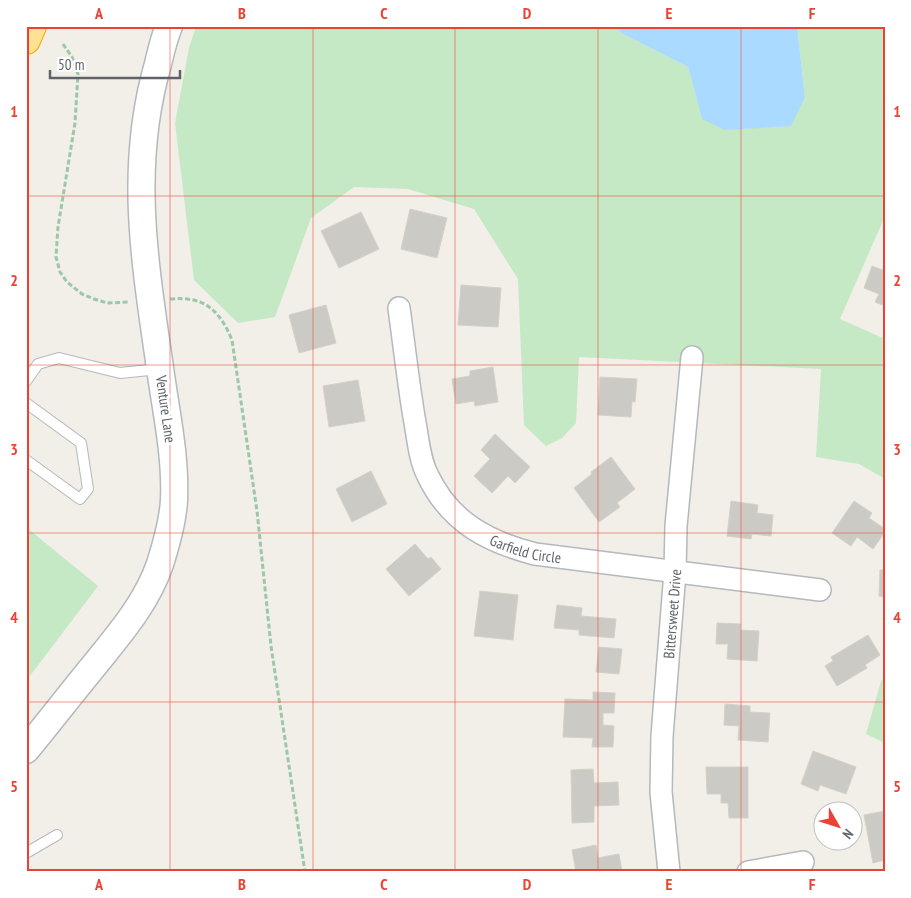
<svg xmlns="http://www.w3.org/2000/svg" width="911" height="898" viewBox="0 0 911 898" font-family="'PT Sans Narrow',sans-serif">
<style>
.green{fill:#c5e8c5}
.water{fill:#aadaff}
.building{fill:#cccac5;stroke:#d6d1c6}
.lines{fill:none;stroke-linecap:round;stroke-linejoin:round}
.service-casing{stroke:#b5b8bc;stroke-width:12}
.minor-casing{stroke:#b5b8bc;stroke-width:24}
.tertiary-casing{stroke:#b5b8bc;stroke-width:29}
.motorway-casing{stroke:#f9ab00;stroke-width:30}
.path{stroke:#9cc7a9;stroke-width:3;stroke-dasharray:5 2.5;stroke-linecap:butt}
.service{stroke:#fff;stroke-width:10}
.minor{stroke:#fff;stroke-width:21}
.tertiary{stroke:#fff;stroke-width:26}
.motorway{stroke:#fde293;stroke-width:28}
.grid{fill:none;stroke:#ea4335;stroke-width:1;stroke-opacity:0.55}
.labels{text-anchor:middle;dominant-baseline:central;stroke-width:5;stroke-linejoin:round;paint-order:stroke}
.street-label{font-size:15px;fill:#5f6368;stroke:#fff}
.neatline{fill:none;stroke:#ea4335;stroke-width:2}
.grid-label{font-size:16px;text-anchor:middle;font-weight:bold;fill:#ea4335}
</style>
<rect width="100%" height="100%" fill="#f1efe8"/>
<g class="green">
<path d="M 196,26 L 615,26 L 621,33 L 688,67 L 702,119 L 805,97 L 797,26 L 885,26 L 885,216 L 840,319 L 885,339 L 885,479 L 859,464 L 816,457 L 821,369 L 579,357 L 576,423 L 562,438 L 546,446 L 524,425 L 518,279 L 474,209 L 408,189 L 354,187 L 311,218 L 275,317 L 238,323 L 194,280 L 175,123 L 189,48 Z"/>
<path d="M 26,527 L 98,586 L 26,681 Z"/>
<path d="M 885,677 L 885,743 L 866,734 L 881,681 Z"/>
</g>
<path class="water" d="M 615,26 L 797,26 L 805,97 L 791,126 L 725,130 L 702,119 L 688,67 L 621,33 Z"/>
<g class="building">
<path d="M 410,209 L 447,218 L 437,258 L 401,249 Z"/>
<path d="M 361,212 L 379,249 L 339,268 L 321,231 Z"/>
<path d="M 872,266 L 885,271 L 885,306 L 875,302 L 879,294 L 864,288 Z"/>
<path d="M 461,285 L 501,288 L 498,327 L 458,325 Z"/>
<path d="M 326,305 L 336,343 L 299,353 L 289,315 Z"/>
<path d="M 493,367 L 498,402 L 475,406 L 474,401 L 456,404 L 452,379 L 470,376 L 470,371 Z"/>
<path d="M 600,377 L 637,379 L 635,402 L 632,401 L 631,417 L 598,415 Z"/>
<path d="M 358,380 L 365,421 L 329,427 L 323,386 Z"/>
<path d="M 495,434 L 530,467 L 515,483 L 508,476 L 492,493 L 474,476 L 490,459 L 481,450 Z"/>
<path d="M 611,457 L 635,489 L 617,503 L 620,507 L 599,522 L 574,488 L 592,474 L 591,472 Z"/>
<path d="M 371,471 L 387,504 L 352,522 L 336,489 Z"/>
<path d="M 731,501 L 758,505 L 757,513 L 773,515 L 771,536 L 752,534 L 751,539 L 727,536 Z"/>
<path d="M 854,501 L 872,513 L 869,518 L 885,529 L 885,532 L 873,549 L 857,537 L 851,546 L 832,533 Z"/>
<path d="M 415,544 L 428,559 L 431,557 L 441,569 L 409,596 L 386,569 Z"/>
<path d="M 880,570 L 885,570 L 885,597 L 879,596 Z"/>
<path d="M 480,591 L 518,595 L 513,640 L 474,636 Z"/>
<path d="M 557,605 L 582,608 L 581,616 L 616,619 L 614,638 L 579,635 L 579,630 L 554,628 Z"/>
<path d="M 717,623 L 741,624 L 740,630 L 759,631 L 757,661 L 727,659 L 728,644 L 716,644 Z"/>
<path d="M 868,635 L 880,655 L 865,665 L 867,668 L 837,686 L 825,666 L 833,661 L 831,657 Z"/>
<path d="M 599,647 L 622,649 L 619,674 L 596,672 Z"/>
<path d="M 593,692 L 615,693 L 614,713 L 603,713 L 603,725 L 614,726 L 613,747 L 592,747 L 593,738 L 563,737 L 565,699 L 593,700 Z"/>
<path d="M 725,704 L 750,706 L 750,712 L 770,713 L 768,742 L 738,740 L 739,726 L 724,725 Z"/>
<path d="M 813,751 L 856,767 L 846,794 L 820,785 L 818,791 L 801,784 Z"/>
<path d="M 706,767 L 748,767 L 748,818 L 729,818 L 728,803 L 721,803 L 721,794 L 707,794 Z"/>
<path d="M 593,769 L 594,783 L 618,782 L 619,805 L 594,806 L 594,822 L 572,823 L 571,770 Z"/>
<path d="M 885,811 L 885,860 L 873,863 L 864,815 Z"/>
<path d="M 596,845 L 598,858 L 619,854 L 622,872 L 576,872 L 572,850 Z"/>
</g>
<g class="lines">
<defs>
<g id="service">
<path d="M 26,381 L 38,364 L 59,358 L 120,373 L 159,369"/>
<path d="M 26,403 L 81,443 L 88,489 L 80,499 L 26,460"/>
<path d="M 26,853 L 57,835"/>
</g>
<g id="minor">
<path id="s1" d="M 399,308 C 404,344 408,381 414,417 C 418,437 419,459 428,476 C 450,522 488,542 535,554 L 820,590"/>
<path id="s2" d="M 669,872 L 661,792 L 662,736 L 675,572 L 676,526 L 692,357"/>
<path d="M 748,872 L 803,862"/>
</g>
<path id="tertiary" d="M 26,750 C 50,721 73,691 97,662 C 121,632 147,602 160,564 C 166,545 173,521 174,500 C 176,456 166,412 160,368 C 145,263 128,168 158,64 C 161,51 164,38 169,26"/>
<path id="motorway" d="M 26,40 L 32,26"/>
</defs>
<use href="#service" class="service-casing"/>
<use href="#minor" class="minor-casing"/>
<use href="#tertiary" class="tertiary-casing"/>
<use href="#motorway" class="motorway-casing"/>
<g class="path">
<path d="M 63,44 L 72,57 L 78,74 L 75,123 L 58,227 L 56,257 L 60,272 L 67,282 L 82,294 L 94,299 L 107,303 L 129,302"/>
<path d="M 170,299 C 204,296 219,309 232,340 L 257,511 L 271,646 L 305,872"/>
</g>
<use href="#service" class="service"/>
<use href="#minor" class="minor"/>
<use href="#tertiary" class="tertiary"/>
<use href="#motorway" class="motorway"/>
</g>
<path class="grid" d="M 170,26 L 170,872M 313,26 L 313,872M 455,26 L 455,872M 598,26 L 598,872M 741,26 L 741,872M 26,196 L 885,196M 26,365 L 885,365M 26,533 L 885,533M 26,702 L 885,702"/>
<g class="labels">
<g class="street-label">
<text transform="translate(166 409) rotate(82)">Venture Lane</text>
<text stroke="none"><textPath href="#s1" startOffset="298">Garfield Circle</textPath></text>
<text stroke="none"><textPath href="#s2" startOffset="259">Bittersweet Drive</textPath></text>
</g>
</g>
<rect width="911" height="898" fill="none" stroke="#ffffff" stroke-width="55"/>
<g transform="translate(838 826) rotate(129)"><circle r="24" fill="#ffffff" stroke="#bfc1c3"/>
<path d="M0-4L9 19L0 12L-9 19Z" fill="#ea4335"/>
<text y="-8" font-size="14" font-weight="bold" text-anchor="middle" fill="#5f6368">N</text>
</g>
<path d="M50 70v8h130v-8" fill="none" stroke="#5f6368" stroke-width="2.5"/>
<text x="58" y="70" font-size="15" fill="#5f6368" stroke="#ffffff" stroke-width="4" paint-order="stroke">50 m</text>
<rect x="28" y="28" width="856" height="842" class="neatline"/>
<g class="grid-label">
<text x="99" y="19">A</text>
<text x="242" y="19">B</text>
<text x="384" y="19">C</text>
<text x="527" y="19">D</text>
<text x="669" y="19">E</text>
<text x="812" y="19">F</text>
<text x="14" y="117">1</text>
<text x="897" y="117">1</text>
<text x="14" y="286">2</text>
<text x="897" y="286">2</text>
<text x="14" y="455">3</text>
<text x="897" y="455">3</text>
<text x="14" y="623">4</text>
<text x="897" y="623">4</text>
<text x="14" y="792">5</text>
<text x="897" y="792">5</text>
<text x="99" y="890">A</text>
<text x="242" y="890">B</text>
<text x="384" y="890">C</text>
<text x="527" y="890">D</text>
<text x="669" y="890">E</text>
<text x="812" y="890">F</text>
</g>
</svg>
